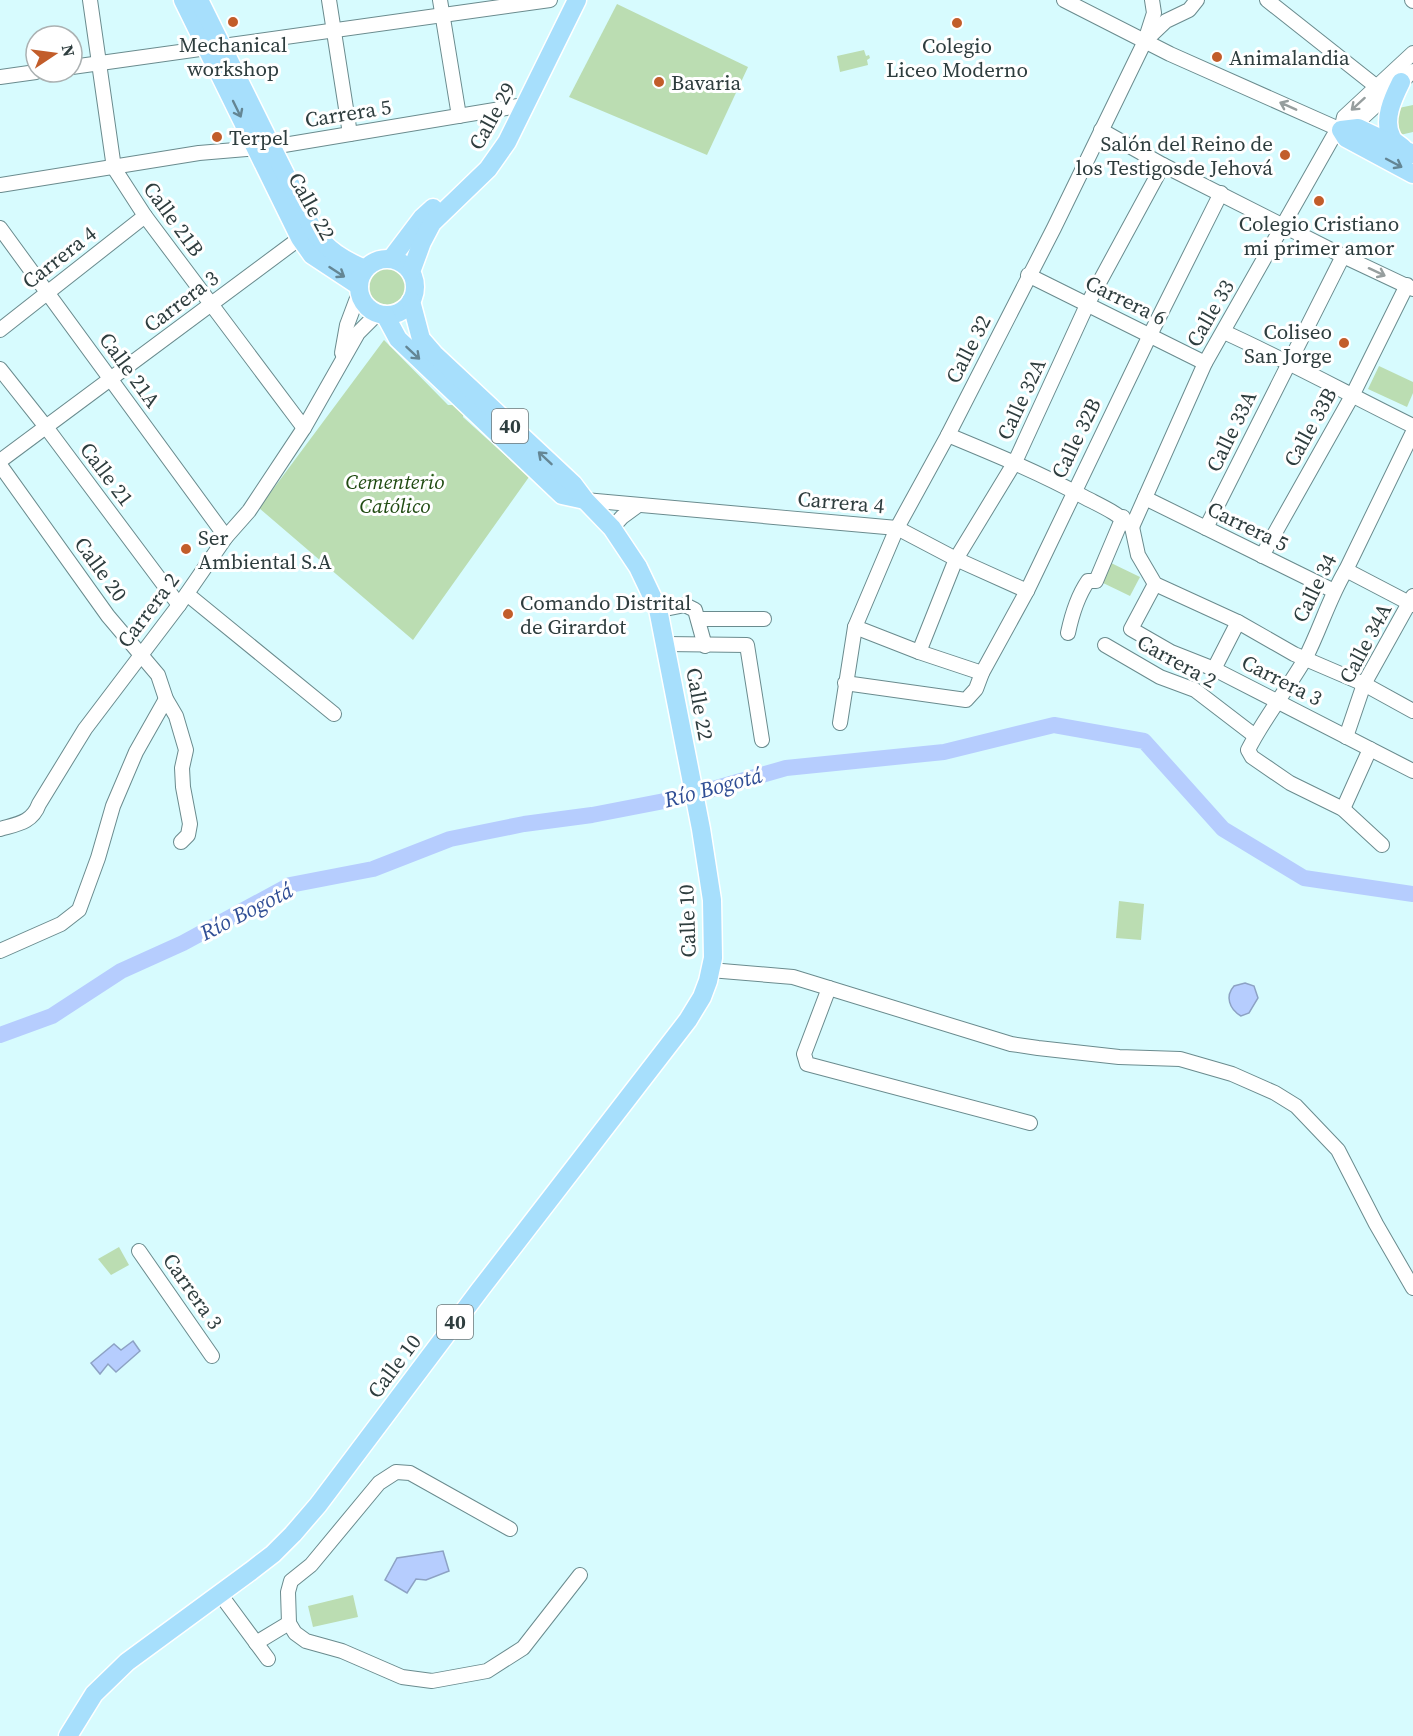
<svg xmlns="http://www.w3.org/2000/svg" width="1413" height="1736" viewBox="0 0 1413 1736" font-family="'Source Serif 4',serif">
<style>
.green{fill:#bbddb2}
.water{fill:#b6cdfe;stroke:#8da2c4;stroke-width:1.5}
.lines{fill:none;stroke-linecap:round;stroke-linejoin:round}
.river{stroke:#b6cdfe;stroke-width:16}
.minor-casing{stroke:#6a8b8e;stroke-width:16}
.major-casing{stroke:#fff;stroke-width:21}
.minor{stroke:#fff;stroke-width:14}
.major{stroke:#a7dffc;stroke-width:18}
.oneway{stroke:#969e9e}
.oneway2{stroke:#648694}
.poi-dot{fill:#c25d2a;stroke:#fff;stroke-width:2}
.labels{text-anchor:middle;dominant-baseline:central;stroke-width:6;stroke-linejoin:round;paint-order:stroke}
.shield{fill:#fff;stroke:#6d7778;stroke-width:1.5}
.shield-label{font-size:20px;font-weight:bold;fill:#2e3d3e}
.poi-label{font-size:21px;fill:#2e3d3e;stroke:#fff;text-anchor:start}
.street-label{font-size:21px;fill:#2e3d3e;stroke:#fff}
.park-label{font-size:21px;font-style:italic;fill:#204b12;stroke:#fff}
.water-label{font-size:22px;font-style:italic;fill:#304e95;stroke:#fff}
</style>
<rect width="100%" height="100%" fill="#d7fbfe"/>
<g class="green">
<path d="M 617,4 L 748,67 L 707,155 L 569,97 Z"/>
<path d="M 864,50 L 866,56 L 869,55 L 870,58 L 867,60 L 868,65 L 840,72 L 837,56 Z"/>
<path d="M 1413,105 L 1413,132 L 1400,135 L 1394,109 Z"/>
<circle cx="387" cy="287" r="22"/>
<path d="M 384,340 L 448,405 L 455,405 L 464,412 L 463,417 L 529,477 L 413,640 L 259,508 Z"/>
<path d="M 1379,366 L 1413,382 L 1413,393 L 1407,407 L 1368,389 Z"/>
<path d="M 1109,562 L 1140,577 L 1130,596 L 1099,581 Z"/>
<path d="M 1119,901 L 1144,904 L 1141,940 L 1116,938 Z"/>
<path d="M 119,1247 L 129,1265 L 111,1275 L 98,1259 Z"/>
<path d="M 353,1595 L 358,1617 L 313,1627 L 308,1606 Z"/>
</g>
<g class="water">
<path d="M 1245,983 L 1254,986 L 1258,998 L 1249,1013 L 1241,1016 C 1229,1009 1225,996 1234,986 Z"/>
<path d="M 133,1341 L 140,1351 L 116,1372 L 108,1364 L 100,1374 L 91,1363 L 114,1344 L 121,1350 Z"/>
<path d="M 443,1551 L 449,1571 L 426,1580 L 416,1579 L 407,1593 L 385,1580 L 397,1558 Z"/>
</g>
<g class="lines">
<path class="river" d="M 0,1035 L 52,1016 L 121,971 L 183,943 L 290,885 L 373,869 L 450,839 L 524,824 L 592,815 L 685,797 L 786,768 L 944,752 L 1054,725 L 1144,741 L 1223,829 L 1304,878 L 1413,894"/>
<defs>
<g id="minor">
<path d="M 90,0 L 114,168 L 145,216 L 304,428"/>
<path d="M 329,0 L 350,134"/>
<path d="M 440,0 L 459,116"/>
<path d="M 1064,0 L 1170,54 L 1341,130"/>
<path d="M 1267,0 L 1377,87"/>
<path d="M 1412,0 L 1413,1"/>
<path d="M 1146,40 L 1166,21 L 1189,10 L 1197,0"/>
<path d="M 72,67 L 550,0"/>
<path d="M 0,77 L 36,72"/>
<path d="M 1101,130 L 1163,165 L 1343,256 L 1413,289"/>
<path d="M 1341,130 L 1344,117 L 1413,53"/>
<path d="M 0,185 L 199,153 L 272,147 L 524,105"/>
<path d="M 0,228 L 226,537"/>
<path d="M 1028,275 L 1205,363"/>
<path d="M 0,330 L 145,216"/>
<path d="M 1224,332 C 1288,361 1350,395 1413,426"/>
<path d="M 342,353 L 347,325 L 359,293"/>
<path d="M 0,369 L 46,427 L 179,605"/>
<path d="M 948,435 C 994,454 1040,473 1084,497 C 1101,506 1118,513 1132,527"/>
<path d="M 0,461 L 300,238"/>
<path d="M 0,465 L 108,616 L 158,675 L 166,699 L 176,716 L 186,750 L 182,768 L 183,787 L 190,824 L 188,835 L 181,842"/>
<path d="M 1145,498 L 1334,591"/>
<path d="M 585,500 L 897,528 L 956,559 L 1027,591"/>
<path d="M 1132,527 L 1205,363 L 1333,137 L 1341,130 L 1359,121 L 1413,71"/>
<path d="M 1132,527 L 1138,555 L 1155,584 L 1238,622 L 1294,654 L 1364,684 L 1413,711"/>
<path d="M 612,528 L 622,517 L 637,506"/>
<path d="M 1206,528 L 1343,256"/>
<path d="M 1262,556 L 1352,396 L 1407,285"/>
<path d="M 1346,570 L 1413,605"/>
<path d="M 1155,584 L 1131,629 L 1171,652 L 1214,669 L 1413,771"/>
<path d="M 187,594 L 334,714"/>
<path d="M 670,608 L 685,605 L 695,610 L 705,646"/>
<path d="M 698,619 L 764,619"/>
<path d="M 855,627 L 919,652 L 982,673"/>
<path d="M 1068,633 C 1072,614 1077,597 1088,581 L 1096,581 L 1123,517"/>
<path d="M 666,644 L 747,645 L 762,740"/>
<path d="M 1105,645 L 1160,677 L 1195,690 L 1255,736"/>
<path d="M 919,652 L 956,559 L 1015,462 L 1087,305 L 1163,165"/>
<path d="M 1214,669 L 1238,622"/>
<path d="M 845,683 L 966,700 L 976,689 L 982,673 L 1027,591 L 1150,335 L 1221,193"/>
<path d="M 840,723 L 855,627 L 897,528 L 948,435 L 1054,228 L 1145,41 L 1154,13 L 1152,0"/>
<path d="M 1346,737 L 1364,684 L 1413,596"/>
<path d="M 1343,809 L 1370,749"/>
<path d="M 0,829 C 17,824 32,823 39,804 L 85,729 L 179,605 L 226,537 L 249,511 L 304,428 L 358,333 L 378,313"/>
<path d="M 1382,845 L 1343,809 L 1290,783 L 1252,757 L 1248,750 C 1264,718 1287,690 1305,659 C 1320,630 1329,598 1346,570 L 1413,432"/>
<path d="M 0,951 L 61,924 L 79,910 L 98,858 L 113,806 L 136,752 L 166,699"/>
<path d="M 710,970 L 793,977 L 1011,1044 L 1038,1048 L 1119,1057 L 1180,1059 L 1232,1074 L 1275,1093 L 1296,1106 L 1338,1150 L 1376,1224 L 1413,1288"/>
<path d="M 829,988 L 804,1054 L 807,1064 L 1030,1123"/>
<path d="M 139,1251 L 212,1356"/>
<path d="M 510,1529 L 410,1473 L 396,1472 L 379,1483 L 311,1565 L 291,1581 L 288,1592 L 289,1623 L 295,1633 L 306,1641 L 342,1651 L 402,1677 L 432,1681 L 487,1671 L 523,1648 L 580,1575"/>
<path d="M 220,1594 L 268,1659"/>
<path d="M 256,1643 L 289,1623"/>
</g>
<g id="major">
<path d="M 183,0 L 300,238 L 312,255 L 359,286"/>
<path d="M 199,0 L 313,230 C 327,250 343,260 365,269"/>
<path d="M 1401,82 C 1393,98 1382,121 1392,138 C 1394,142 1400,145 1403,148"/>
<path d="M 1413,154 L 1358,128 L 1341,130 L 1346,138 L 1413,174"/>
<circle cx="387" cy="287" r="28"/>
<path d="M 391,259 L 422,218 L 433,208"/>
<path d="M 411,272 L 422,242 L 432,223 L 488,169 L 507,142 L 577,0"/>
<path d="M 385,315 L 398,339 L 562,495 L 585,500"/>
<path d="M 68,1736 L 94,1694 L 127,1662 L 251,1571 L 273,1554 L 293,1534 L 318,1505 L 479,1291 L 688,1020 L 702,997 L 708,981 L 713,958 L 712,900 L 701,829 L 658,609 L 638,567 L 612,528 L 585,500 L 573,484 L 434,354 L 421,339 L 411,301"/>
</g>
</defs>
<use href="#minor" class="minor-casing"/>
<use href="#major" class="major-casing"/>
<use href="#minor" class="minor"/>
<use href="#major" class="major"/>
</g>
<defs><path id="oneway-shaft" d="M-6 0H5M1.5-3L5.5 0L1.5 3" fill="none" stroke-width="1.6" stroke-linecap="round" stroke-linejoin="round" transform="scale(1.5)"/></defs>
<g class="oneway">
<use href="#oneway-shaft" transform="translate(1358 104) rotate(138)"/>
<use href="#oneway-shaft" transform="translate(1288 106) rotate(-156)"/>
<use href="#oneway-shaft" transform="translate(1377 272) rotate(25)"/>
</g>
<g class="oneway2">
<use href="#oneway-shaft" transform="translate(237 109) rotate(64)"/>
<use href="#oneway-shaft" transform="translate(1394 163) rotate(28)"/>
<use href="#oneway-shaft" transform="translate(337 272) rotate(33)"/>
<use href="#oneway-shaft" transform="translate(413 353) rotate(43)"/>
<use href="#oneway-shaft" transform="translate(545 458) rotate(-137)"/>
</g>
<g class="poi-dot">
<circle cx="233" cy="22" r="6"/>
<circle cx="957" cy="23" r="6"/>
<circle cx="1217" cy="57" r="6"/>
<circle cx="659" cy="82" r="6"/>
<circle cx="217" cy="137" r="6"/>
<circle cx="1285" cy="155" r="6"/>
<circle cx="1319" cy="201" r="6"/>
<circle cx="1344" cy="343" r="6"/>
<circle cx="186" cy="549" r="6"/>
<circle cx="508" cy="614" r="6"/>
</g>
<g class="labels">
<g class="shield">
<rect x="492" y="409" width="36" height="34" rx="4.5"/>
<rect x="437" y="1305" width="36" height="34" rx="4.5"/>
</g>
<g class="shield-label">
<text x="510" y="426">40</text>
<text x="455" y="1322">40</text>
</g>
<g class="poi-label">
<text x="233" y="44" text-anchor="middle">Mechanical<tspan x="233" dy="24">workshop</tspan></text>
<text x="957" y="45" text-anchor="middle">Colegio<tspan x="957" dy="24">Liceo Moderno</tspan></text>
<text x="1229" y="57">Animalandia</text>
<text x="671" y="82">Bavaria</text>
<text x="229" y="137">Terpel</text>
<text x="1273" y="143" text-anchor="end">Salón del Reino de<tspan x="1273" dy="24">los Testigosde Jehová</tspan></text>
<text x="1319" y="223" text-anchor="middle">Colegio Cristiano<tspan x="1319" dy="24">mi primer amor</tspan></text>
<text x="1332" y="331" text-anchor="end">Coliseo<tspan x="1332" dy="24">San Jorge</tspan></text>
<text x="198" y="537">Ser<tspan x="198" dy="24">Ambiental S.A</tspan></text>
<text x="520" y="602">Comando Distrital<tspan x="520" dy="24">de Girardot</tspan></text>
</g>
<g class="street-label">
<text transform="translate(348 113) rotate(-9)">Carrera 5</text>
<text transform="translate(492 116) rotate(-61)">Calle 29</text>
<text transform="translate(312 206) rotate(61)">Calle 22</text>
<text transform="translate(174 219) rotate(54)">Calle 21B</text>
<text transform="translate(59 257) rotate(-38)">Carrera 4</text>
<text transform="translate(1126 300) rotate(26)">Carrera 6</text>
<text transform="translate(181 301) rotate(-37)">Carrera 3</text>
<text transform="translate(1210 313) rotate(-60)">Calle 33</text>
<text transform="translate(968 349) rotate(-63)">Calle 32</text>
<text transform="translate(130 370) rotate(54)">Calle 21A</text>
<text transform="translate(1021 399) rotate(-65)">Calle 32A</text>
<text transform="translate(1310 427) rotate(-61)">Calle 33B</text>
<text transform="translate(1231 431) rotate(-64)">Calle 33A</text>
<text transform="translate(1076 438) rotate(-64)">Calle 32B</text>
<text transform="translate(107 474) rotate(53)">Calle 21</text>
<text transform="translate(841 502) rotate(5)">Carrera 4</text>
<text transform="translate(1248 526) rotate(26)">Carrera 5</text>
<text transform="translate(101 569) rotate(54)">Calle 20</text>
<text transform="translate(1314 588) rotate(-64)">Calle 34</text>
<text transform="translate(148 610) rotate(-53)">Carrera 2</text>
<text transform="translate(1365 643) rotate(-62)">Calle 34A</text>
<text transform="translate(1177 661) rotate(29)">Carrera 2</text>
<text transform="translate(1282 680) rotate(27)">Carrera 3</text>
<text transform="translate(700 704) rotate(80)">Calle 22</text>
<text transform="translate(687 921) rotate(-92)">Calle 10</text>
<text transform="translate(193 1291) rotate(55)">Carrera 3</text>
<text transform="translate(394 1366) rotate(-53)">Calle 10</text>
</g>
<g class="park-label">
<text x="395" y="481">Cementerio<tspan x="395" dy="24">Católico</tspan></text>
</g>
<g class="water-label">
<text transform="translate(713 787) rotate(-15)">Río Bogotá</text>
<text transform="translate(246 911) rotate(-27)">Río Bogotá</text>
</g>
</g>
<g transform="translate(54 54) rotate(77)"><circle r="28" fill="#ffffff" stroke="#abb1b2" stroke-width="1.5"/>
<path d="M0-4.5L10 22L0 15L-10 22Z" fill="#c25d2a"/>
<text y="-9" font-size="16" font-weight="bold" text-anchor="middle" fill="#2e3d3e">N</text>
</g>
</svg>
